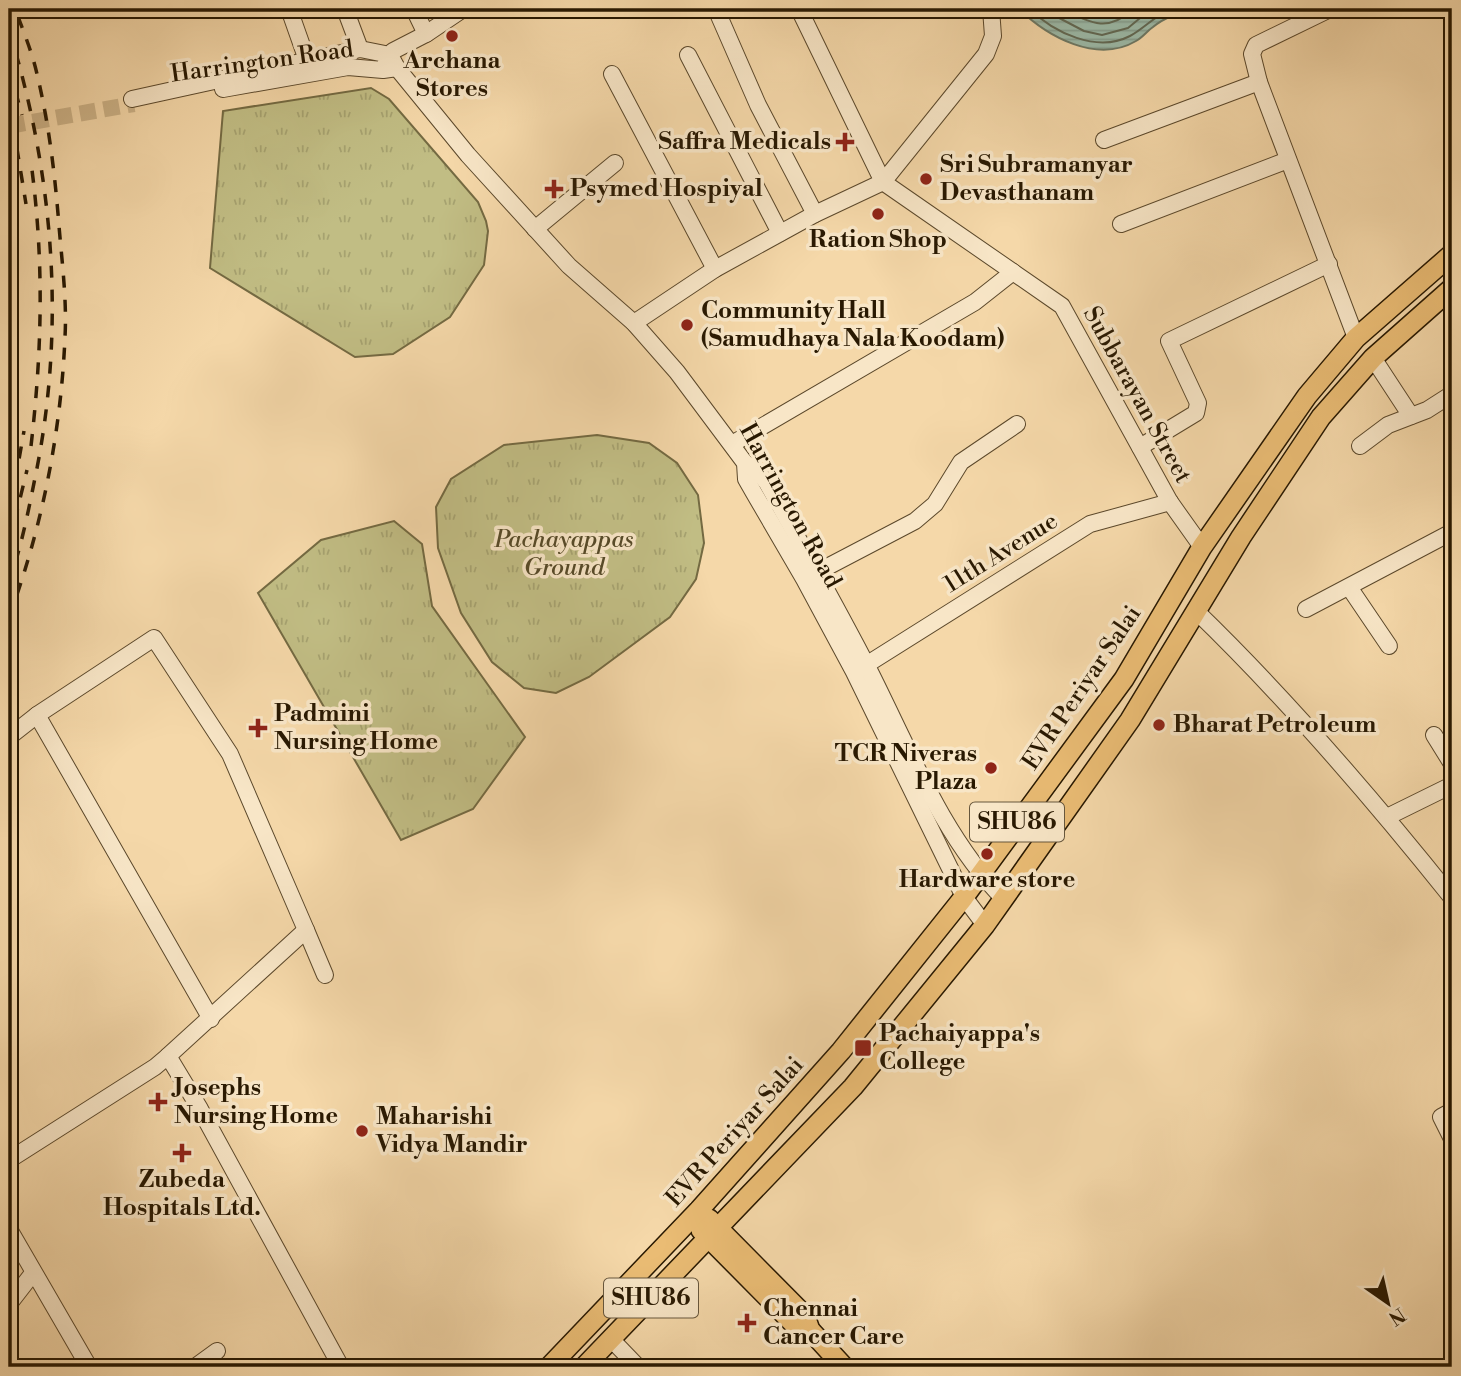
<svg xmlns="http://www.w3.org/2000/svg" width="1461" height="1376" viewBox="0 0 1461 1376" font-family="'Libre Bodoni',serif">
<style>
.grass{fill:url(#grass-tufts);stroke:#746a42;stroke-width:2}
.water{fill:url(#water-rules);stroke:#6e7965;stroke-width:2}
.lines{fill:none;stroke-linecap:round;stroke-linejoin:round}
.shore{stroke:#626954;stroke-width:2}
.minor-tunnel{stroke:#ccb287;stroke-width:16;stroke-dasharray:16 8;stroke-linecap:butt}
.minor-casing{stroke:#5b482b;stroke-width:18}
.major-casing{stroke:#281801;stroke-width:22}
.minor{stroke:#f8e6c7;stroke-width:16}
.major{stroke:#eabc74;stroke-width:19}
.rail{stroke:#281801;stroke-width:3.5;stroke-dasharray:12 12;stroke-linecap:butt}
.poi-dot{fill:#8f2418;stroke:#f8e6c7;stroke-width:2.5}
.labels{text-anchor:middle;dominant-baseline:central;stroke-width:7;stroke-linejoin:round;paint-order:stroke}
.shield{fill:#f8e6c7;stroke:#66563c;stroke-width:2}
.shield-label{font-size:23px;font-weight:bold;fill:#281801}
.poi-label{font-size:24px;font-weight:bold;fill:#281801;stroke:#f8e6c7;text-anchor:start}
.street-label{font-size:24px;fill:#281801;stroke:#f8e6c7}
.park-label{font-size:24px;font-style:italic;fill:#564a28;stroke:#f8e6c7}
</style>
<defs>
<pattern id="grass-tufts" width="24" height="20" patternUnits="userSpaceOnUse" patternTransform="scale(1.75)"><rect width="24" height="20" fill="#c1bd84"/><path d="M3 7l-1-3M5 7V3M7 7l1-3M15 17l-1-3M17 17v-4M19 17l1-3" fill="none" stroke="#a6a270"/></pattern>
<pattern id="water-rules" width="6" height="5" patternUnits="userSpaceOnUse" patternTransform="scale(1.75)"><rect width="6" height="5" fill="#9cbaa8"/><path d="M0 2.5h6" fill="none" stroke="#869f8f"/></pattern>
</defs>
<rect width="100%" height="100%" fill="#f5d8a9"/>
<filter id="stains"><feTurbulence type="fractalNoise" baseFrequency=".00286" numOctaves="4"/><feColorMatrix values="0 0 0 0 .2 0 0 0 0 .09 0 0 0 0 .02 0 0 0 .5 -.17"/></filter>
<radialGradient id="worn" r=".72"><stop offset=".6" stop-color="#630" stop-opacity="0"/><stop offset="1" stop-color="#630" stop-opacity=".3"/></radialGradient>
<g class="grass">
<path d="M 371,88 L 389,99 L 478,202 L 486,221 L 488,231 L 484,265 L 450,317 L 393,354 L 355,357 L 210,268 L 223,111 Z"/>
<path d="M 597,435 L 649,443 L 677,463 L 698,495 L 704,543 L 696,579 L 670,617 L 589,677 L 556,693 L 524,688 L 492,662 L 461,613 L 438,548 L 436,507 L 451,479 L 504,445 Z"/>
<path d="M 394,521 L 422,544 L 432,606 L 525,737 L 473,809 L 401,840 L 258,593 L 321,540 Z"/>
</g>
<path class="water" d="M 1019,9 L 1193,9 C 1179,13 1165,17 1153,27 C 1147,31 1143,37 1136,41 C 1097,64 1048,37 1019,9 Z"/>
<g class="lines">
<g class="shore">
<path d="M 1030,9 C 1054,33 1097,53 1130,36 C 1145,28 1155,15 1172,9"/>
<path d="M 1042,9 L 1084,31 L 1102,35 L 1128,28 L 1151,9"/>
<path d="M 1063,9 C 1091,23 1107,33 1134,9"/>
</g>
<path class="minor-tunnel" d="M 9,126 L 134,104"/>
<defs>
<g id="minor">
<path d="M 289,9 L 307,60"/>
<path d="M 345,9 L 360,49"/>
<path d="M 414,9 L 426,34"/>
<path d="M 716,9 L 758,105 L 815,214"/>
<path d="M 799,9 L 883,182 L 1062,306 L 1170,502 L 1202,547"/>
<path d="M 1330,9 L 1256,45 L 1252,54 L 1259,82 L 1356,338"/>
<path d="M 688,55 L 780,233"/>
<path d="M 385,65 L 393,51 L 426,34 L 463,9"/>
<path d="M 612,74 L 715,269"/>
<path d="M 223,89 L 348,67 L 383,70 L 397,68"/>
<path d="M 132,99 L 360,49 L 390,55 L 397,68 L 468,155 L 569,266 L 634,323 L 677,372 L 745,463 L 746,479 L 754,493 L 804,579 L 854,672 L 964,897 L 985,925"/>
<path d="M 1104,140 L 1259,82"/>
<path d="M 1121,224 L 1288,160"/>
<path d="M 535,229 L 615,163"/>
<path d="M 634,323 L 715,269 L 815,214 L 883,182 L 986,54 L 993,36 L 991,9"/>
<path d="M 1373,358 L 1411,416"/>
<path d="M 732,444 L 975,302 L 1013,272"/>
<path d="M 1360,446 L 1388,425 L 1427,410 L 1452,394"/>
<path d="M 1140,447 L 1196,413 L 1198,403 L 1169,341 L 1329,264"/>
<path d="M 745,463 L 758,472 L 767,483 C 801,544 835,604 867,666 C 907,744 942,837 1004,899"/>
<path d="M 808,577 L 915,521 L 935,504 L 961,462 L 1017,424"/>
<path d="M 1349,587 L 1389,646"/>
<path d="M 1306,609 L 1452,532"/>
<path d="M 1196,611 C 1288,700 1372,798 1452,898"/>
<path d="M 858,670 L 1090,524 L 1170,502"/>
<path d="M 37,715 L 211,1019"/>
<path d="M 1434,735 L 1452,764"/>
<path d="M 9,737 L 37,715 L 154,638 L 230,754 L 306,930 L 168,1056 L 200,1109 L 341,1367"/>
<path d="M 1387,817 L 1452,785"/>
<path d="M 306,930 L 325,975"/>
<path d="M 1452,1111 L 1441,1117 L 1452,1139"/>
<path d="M 9,1160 L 155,1067 L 168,1056"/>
<path d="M 9,1229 L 89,1367"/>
<path d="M 9,1304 L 33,1273"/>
<path d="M 611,1339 L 638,1367"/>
<path d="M 195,1367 L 217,1351"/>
</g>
<g id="major">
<path d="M 709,1219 L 805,1316 L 810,1330 L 844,1367"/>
<path d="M 701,1230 L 795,1325 L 810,1330"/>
<path d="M 549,1367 L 699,1210 L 841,1051 L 964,897 L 1124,679 L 1202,547 L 1307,396 L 1356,338 L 1452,254"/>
<path d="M 584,1367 L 853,1087 L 985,925 L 1130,720 L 1241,537 L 1321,417 L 1373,358 L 1452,288"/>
</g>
</defs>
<use href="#minor" class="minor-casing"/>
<use href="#major" class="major-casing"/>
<use href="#minor" class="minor"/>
<use href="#major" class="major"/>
<g class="rail">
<path d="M 9,30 C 54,175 66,329 35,478 C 28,513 21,548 9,582"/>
<path d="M 9,68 L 22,115"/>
<path d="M 9,100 L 26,204"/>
<path d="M 31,446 C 42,351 44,264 32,170"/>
<path d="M 15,482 L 24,431"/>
<path d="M 9,544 L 27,470"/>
<path d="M 9,617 C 42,528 61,432 65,337 C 67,301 62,262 59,226 C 55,175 49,124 37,74 C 32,52 23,30 15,9"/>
</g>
</g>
<g class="poi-dot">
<circle cx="452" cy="36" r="7"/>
<path d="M841.5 131.5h7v7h7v7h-7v7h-7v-7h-7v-7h7z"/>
<circle cx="926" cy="179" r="7"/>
<path d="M550.5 178.5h7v7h7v7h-7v7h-7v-7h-7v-7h7z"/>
<circle cx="878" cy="214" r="7"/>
<circle cx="687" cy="325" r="7"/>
<circle cx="1159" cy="725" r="7"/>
<path d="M254.5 717.5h7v7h7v7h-7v7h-7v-7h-7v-7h7z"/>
<circle cx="991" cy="768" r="7"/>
<circle cx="987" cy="854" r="7"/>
<rect x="854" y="1039" width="18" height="18" rx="3.5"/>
<path d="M154.5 1091.5h7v7h7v7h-7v7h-7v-7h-7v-7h7z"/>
<circle cx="362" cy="1131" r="7"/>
<path d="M178.5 1142.5h7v7h7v7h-7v7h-7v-7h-7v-7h7z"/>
<path d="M743.5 1312.5h7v7h7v7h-7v7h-7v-7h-7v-7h7z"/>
</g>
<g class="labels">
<g class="shield">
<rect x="970" y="802.5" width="94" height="39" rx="5"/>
<rect x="604" y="1278.5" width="94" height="39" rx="5"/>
</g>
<g class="shield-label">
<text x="1017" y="822">SHU86</text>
<text x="651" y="1298">SHU86</text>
</g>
<g class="poi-label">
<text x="452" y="61" text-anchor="middle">Archana<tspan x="452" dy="28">Stores</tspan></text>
<text x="831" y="142" text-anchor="end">Saffra Medicals</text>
<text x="940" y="165">Sri Subramanyar<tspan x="940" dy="28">Devasthanam</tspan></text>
<text x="570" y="189">Psymed Hospiyal</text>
<text x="878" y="240" text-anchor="middle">Ration Shop</text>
<text x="701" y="311">Community Hall<tspan x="701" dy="28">(Samudhaya Nala Koodam)</tspan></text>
<text x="274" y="714">Padmini<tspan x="274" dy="28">Nursing Home</tspan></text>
<text x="1173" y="725">Bharat Petroleum</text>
<text x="977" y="754" text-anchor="end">TCR Niveras<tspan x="977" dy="28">Plaza</tspan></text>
<text x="987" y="880" text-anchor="middle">Hardware store</text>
<text x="879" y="1034">Pachaiyappa's<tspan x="879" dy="28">College</tspan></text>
<text x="174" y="1088">Josephs<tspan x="174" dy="28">Nursing Home</tspan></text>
<text x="376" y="1117">Maharishi<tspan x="376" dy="28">Vidya Mandir</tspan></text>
<text x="182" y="1180" text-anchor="middle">Zubeda<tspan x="182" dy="28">Hospitals Ltd.</tspan></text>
<text x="763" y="1309">Chennai<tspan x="763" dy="28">Cancer Care</tspan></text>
</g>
<g class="street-label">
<text transform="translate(262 62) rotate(-8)">Harrington Road</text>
<text transform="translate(1137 395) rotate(61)">Subbarayan Street</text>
<text transform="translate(790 506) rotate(61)">Harrington Road</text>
<text transform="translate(1001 553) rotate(-32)">11th Avenue</text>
<text transform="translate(1082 688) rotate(-56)">EVR Periyar Salai</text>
<text transform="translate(735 1132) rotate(-48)">EVR Periyar Salai</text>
</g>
<g class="park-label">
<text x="564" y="540">Pachayappas<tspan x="564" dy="28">Ground</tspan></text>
</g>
</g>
<rect width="1461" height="1376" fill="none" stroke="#f5d8a9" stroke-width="35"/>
<rect x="10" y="10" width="1440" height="1355" fill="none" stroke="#281801" stroke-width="3.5"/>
<rect x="18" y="18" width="1426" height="1341" fill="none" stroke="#281801" stroke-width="2"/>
<g transform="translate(1388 1303) rotate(146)" stroke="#f8e6c7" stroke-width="5" paint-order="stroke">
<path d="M0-5L12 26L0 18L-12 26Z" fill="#281801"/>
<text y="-10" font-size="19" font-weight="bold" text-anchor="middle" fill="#281801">N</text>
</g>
<rect width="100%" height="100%" filter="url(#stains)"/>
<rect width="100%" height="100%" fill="url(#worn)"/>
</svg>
